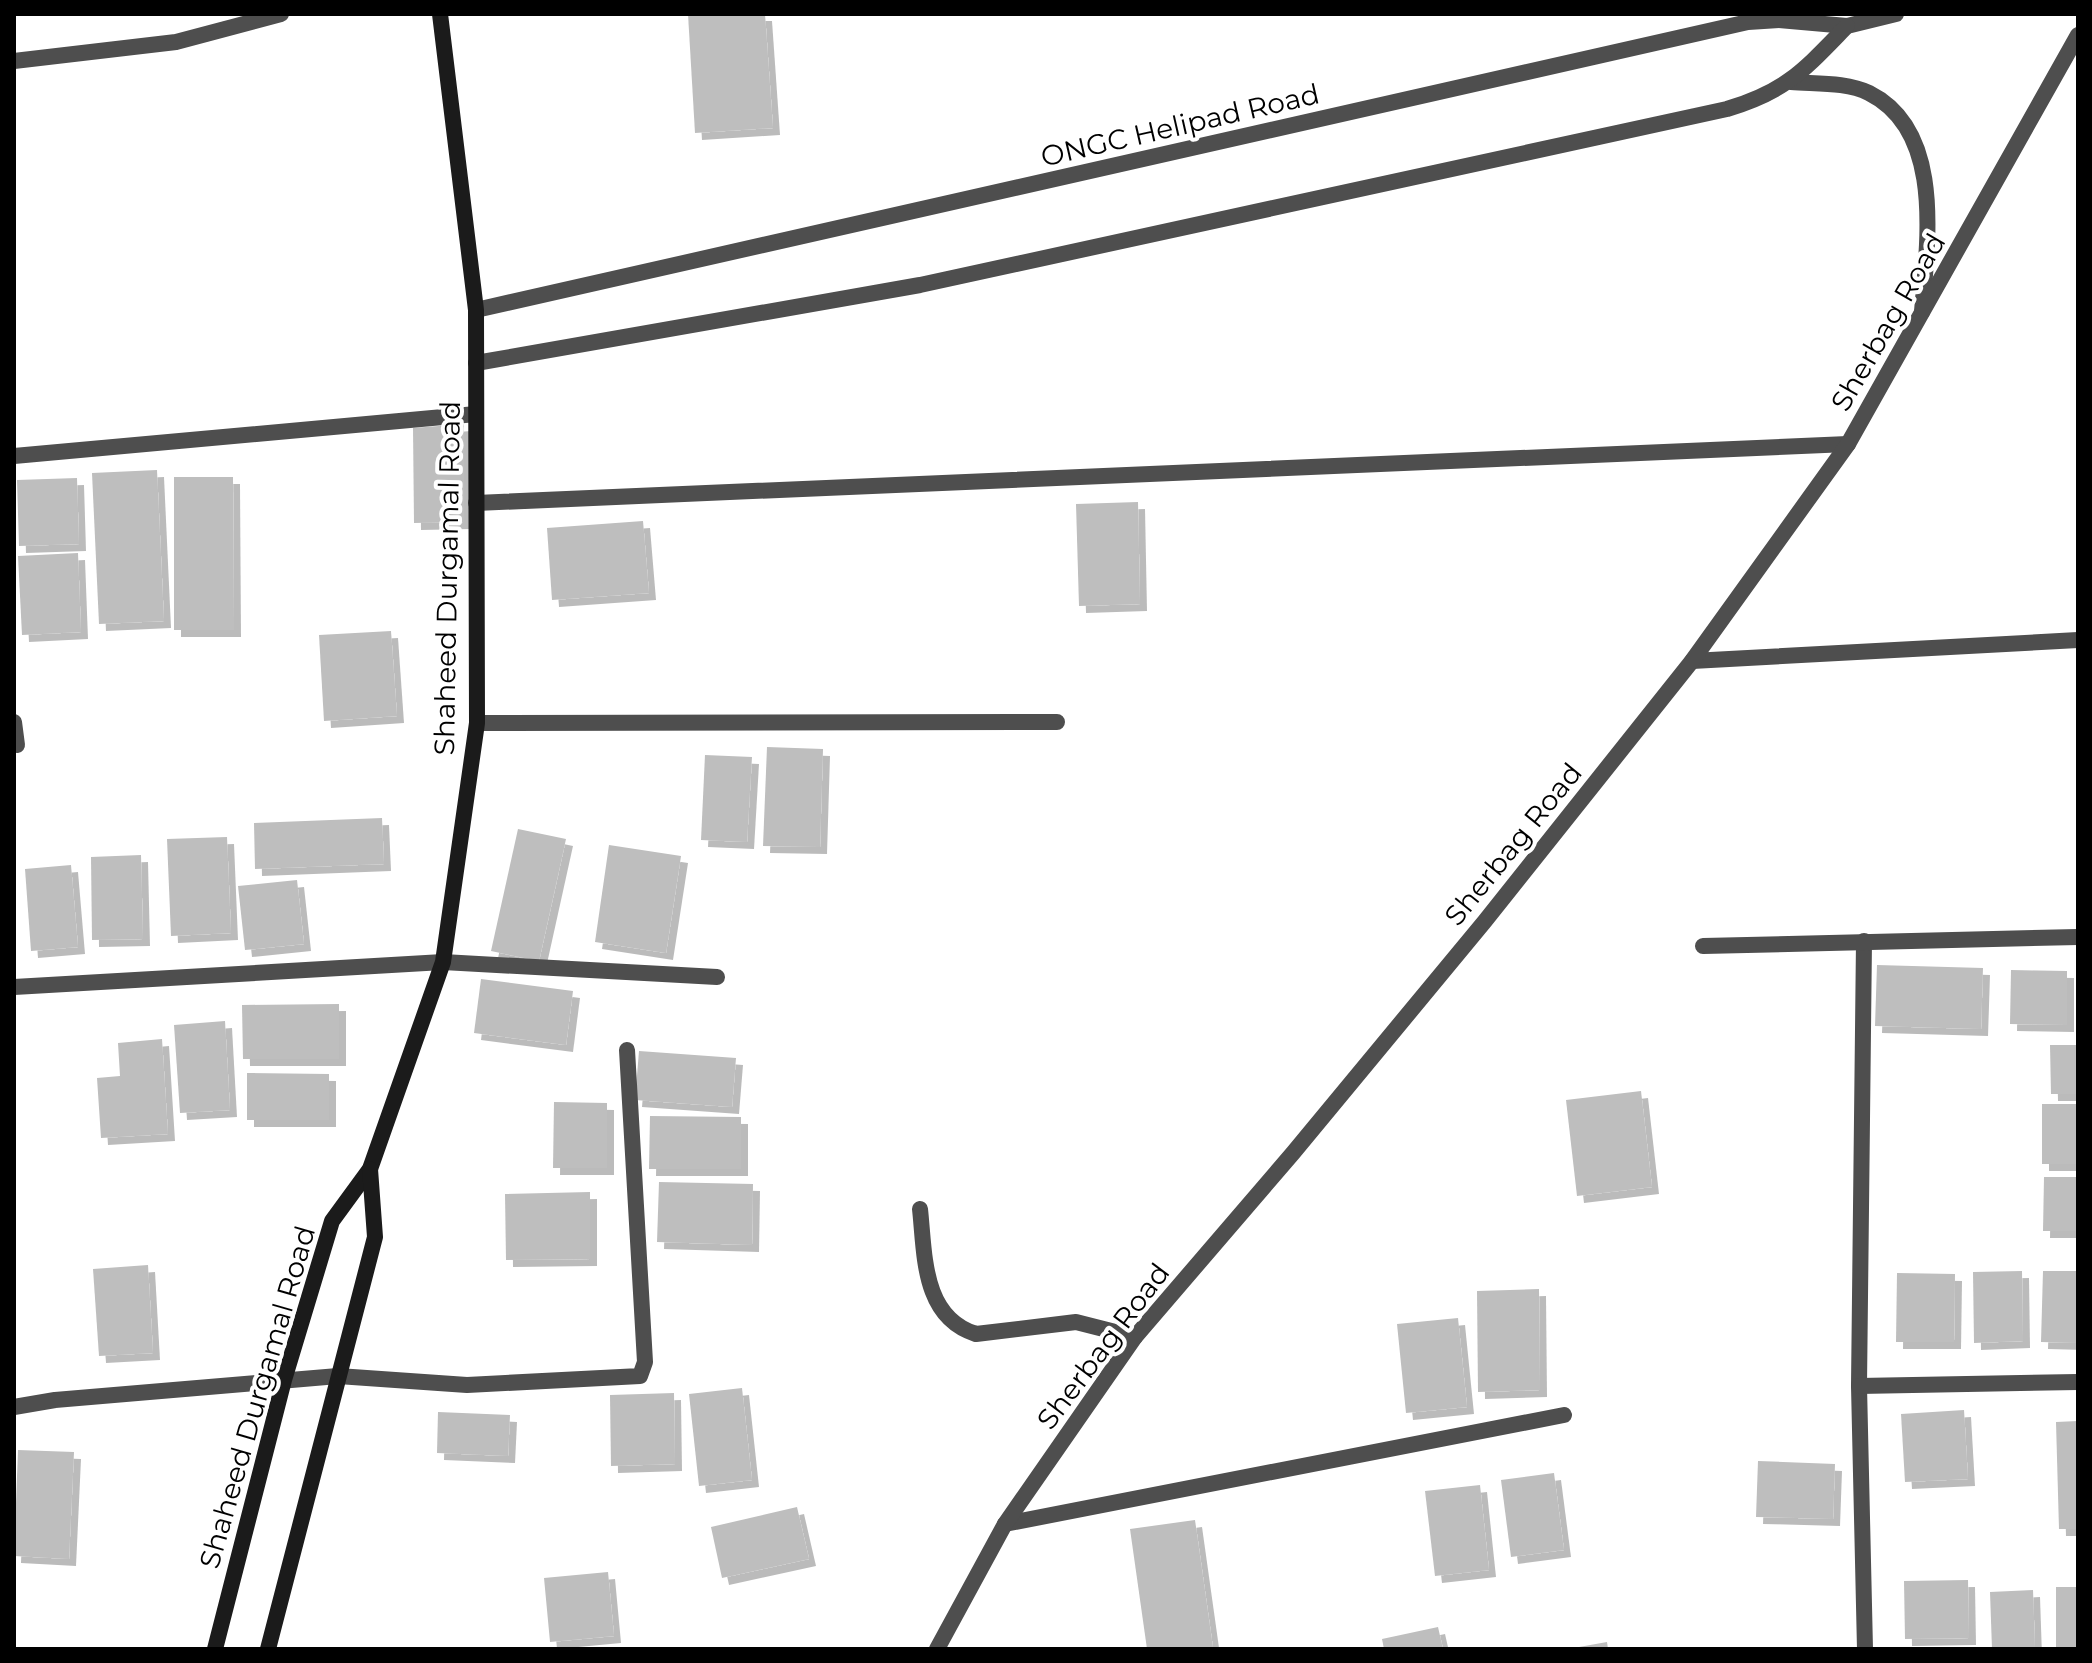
<svg xmlns="http://www.w3.org/2000/svg" width="2092" height="1663" viewBox="0 0 2092 1663" font-family="Montserrat,sans-serif">
<style>
.building{fill:#bebebe;filter:url(#shadow)}
.lines{fill:none;stroke-linecap:round;stroke-linejoin:round}
.lane{stroke:#4e4e4e;stroke-width:16}
.street{stroke:#4e4e4e;stroke-width:16}
.secondary{stroke:#1b1b1b;stroke-width:16}
.labels{text-anchor:middle;dominant-baseline:central;stroke-width:8;stroke-linejoin:round;paint-order:stroke}
.street-label{font-size:28px;fill:#000;stroke:#fff}
</style>
<defs>
<filter id="shadow"><feDropShadow dx="7" dy="7" stdDeviation="0" flood-color="#0004"/></filter>
</defs>
<rect width="100%" height="100%" fill="#fff"/>
<g class="building">
<path d="M 688,14 L 765,14 L 773,128 L 695,133 Z"/>
<path d="M 464,424 L 464,522 L 414,523 L 413,428 Z"/>
<path d="M 157,470 L 164,621 L 99,624 L 92,473 Z"/>
<path d="M 174,477 L 233,477 L 234,630 L 174,630 Z"/>
<path d="M 77,478 L 79,544 L 19,546 L 17,480 Z"/>
<path d="M 1138,502 L 1140,604 L 1079,606 L 1076,504 Z"/>
<path d="M 643,521 L 649,593 L 552,600 L 547,528 Z"/>
<path d="M 78,553 L 81,632 L 22,635 L 18,556 Z"/>
<path d="M 391,631 L 397,716 L 324,721 L 319,635 Z"/>
<path d="M 767,747 L 823,749 L 820,847 L 763,846 Z"/>
<path d="M 705,755 L 752,757 L 747,842 L 701,840 Z"/>
<path d="M 382,818 L 384,864 L 255,869 L 254,823 Z"/>
<path d="M 518,829 L 566,839 L 539,961 L 491,951 Z"/>
<path d="M 227,837 L 231,933 L 171,936 L 167,839 Z"/>
<path d="M 609,845 L 681,856 L 666,953 L 595,942 Z"/>
<path d="M 141,855 L 143,939 L 92,940 L 91,857 Z"/>
<path d="M 71,865 L 78,947 L 31,951 L 25,869 Z"/>
<path d="M 297,880 L 304,944 L 245,950 L 238,886 Z"/>
<path d="M 1877,965 L 1983,968 L 1981,1029 L 1875,1026 Z"/>
<path d="M 2011,970 L 2067,971 L 2067,1025 L 2010,1024 Z"/>
<path d="M 481,979 L 573,991 L 566,1045 L 474,1033 Z"/>
<path d="M 339,1004 L 339,1059 L 243,1059 L 242,1005 Z"/>
<path d="M 225,1021 L 230,1110 L 180,1113 L 174,1025 Z"/>
<path d="M 162,1039 L 168,1134 L 101,1138 L 97,1078 L 120,1076 L 118,1043 Z"/>
<path d="M 2050,1045 L 2078,1045 L 2078,1094 L 2051,1094 Z"/>
<path d="M 639,1051 L 736,1058 L 732,1107 L 635,1100 Z"/>
<path d="M 247,1073 L 329,1074 L 329,1120 L 247,1120 Z"/>
<path d="M 1641,1091 L 1652,1187 L 1577,1196 L 1566,1100 Z"/>
<path d="M 554,1102 L 607,1103 L 607,1168 L 553,1168 Z"/>
<rect x="2042" y="1104" width="36" height="60"/>
<path d="M 650,1116 L 741,1117 L 741,1169 L 649,1169 Z"/>
<path d="M 2044,1177 L 2078,1177 L 2078,1231 L 2043,1231 Z"/>
<path d="M 659,1182 L 753,1184 L 752,1245 L 657,1242 Z"/>
<path d="M 590,1192 L 590,1259 L 506,1260 L 505,1194 Z"/>
<path d="M 148,1265 L 153,1353 L 99,1356 L 93,1269 Z"/>
<path d="M 2022,1271 L 2023,1341 L 1974,1343 L 1973,1272 Z"/>
<path d="M 2043,1271 L 2078,1271 L 2078,1343 L 2041,1342 Z"/>
<path d="M 1897,1273 L 1955,1274 L 1954,1342 L 1896,1342 Z"/>
<path d="M 1539,1289 L 1540,1390 L 1478,1392 L 1477,1291 Z"/>
<path d="M 1458,1318 L 1467,1407 L 1406,1413 L 1397,1324 Z"/>
<path d="M 742,1388 L 752,1480 L 699,1486 L 689,1394 Z"/>
<path d="M 674,1393 L 675,1464 L 611,1466 L 610,1395 Z"/>
<path d="M 1964,1410 L 1968,1479 L 1905,1482 L 1901,1414 Z"/>
<path d="M 438,1412 L 510,1415 L 508,1456 L 437,1453 Z"/>
<path d="M 2078,1421 L 2078,1529 L 2059,1529 L 2056,1422 Z"/>
<path d="M 18,1450 L 74,1452 L 69,1559 L 14,1556 Z"/>
<path d="M 1758,1461 L 1835,1464 L 1833,1519 L 1756,1517 Z"/>
<path d="M 1554,1473 L 1564,1550 L 1511,1557 L 1501,1480 Z"/>
<path d="M 1480,1485 L 1489,1570 L 1435,1576 L 1425,1491 Z"/>
<path d="M 797,1507 L 809,1559 L 722,1578 L 711,1527 Z"/>
<path d="M 1195,1520 L 1213,1648 L 1147,1649 L 1130,1529 Z"/>
<path d="M 608,1572 L 614,1636 L 550,1642 L 544,1578 Z"/>
<path d="M 1968,1580 L 1969,1638 L 1905,1639 L 1904,1581 Z"/>
<rect x="2056" y="1587" width="22" height="62"/>
<path d="M 2033,1590 L 2035,1649 L 1992,1649 L 1990,1592 Z"/>
<path d="M 1438,1627 L 1443,1649 L 1384,1649 L 1382,1639 Z"/>
<path d="M 1607,1642 L 1608,1649 L 1580,1649 L 1579,1647 Z"/>
</g>
<g class="lines">
<path class="lane" d="M 920,1209 C 925,1255 922,1317 976,1334 L 1076,1322 L 1135,1337"/>
<g class="street">
<path d="M 14,61 L 176,42 L 281,14"/>
<path d="M 1791,82 C 1816,84 1847,82 1869,93 C 1945,131 1927,243 1922,312"/>
<path d="M 476,310 L 1748,22 L 1779,20 L 1847,26 L 1896,14"/>
<path d="M 476,363 L 920,285 L 1727,109 C 1787,91 1804,70 1847,26"/>
<path d="M 14,456 L 476,414"/>
<path d="M 476,503 L 1848,444"/>
<path d="M 1692,661 L 2078,640"/>
<path d="M 14,722 L 17,745"/>
<path d="M 477,723 L 1057,722"/>
<path d="M 1864,941 L 1859,1386 L 1865,1649"/>
<path d="M 1703,946 L 2078,937"/>
<path d="M 14,987 L 443,962 L 717,977"/>
<path d="M 1859,1386 L 2078,1382"/>
<path d="M 14,1407 L 55,1400 L 338,1376 L 467,1385 L 640,1376 L 645,1362 L 627,1050"/>
<path d="M 1005,1524 L 1564,1415"/>
<path d="M 937,1649 L 1005,1524 L 1135,1337 L 1293,1153 L 1485,921 L 1692,661 L 1848,444 L 2078,35"/>
</g>
<g class="secondary">
<path d="M 215,1649 L 284,1380 L 332,1221 L 370,1169 L 443,962 L 477,723 L 476,310 L 440,14"/>
<path d="M 268,1649 L 375,1237 L 370,1169"/>
</g>
</g>
<g class="labels">
<g class="street-label">
<text transform="translate(1180 125) rotate(-13)">ONGC Helipad Road</text>
<text transform="translate(1888 322) rotate(-60)">Sherbag Road</text>
<text transform="translate(447 578) rotate(-89)">Shaheed Durgamal Road</text>
<text transform="translate(1513 844) rotate(-51)">Sherbag Road</text>
<text transform="translate(1103 1346) rotate(-53)">Sherbag Road</text>
<text transform="translate(257 1397) rotate(-74)">Shaheed Durgamal Road</text>
</g>
</g>
<rect width="2092" height="1663" fill="none" stroke="#000000" stroke-width="32"/>
</svg>
